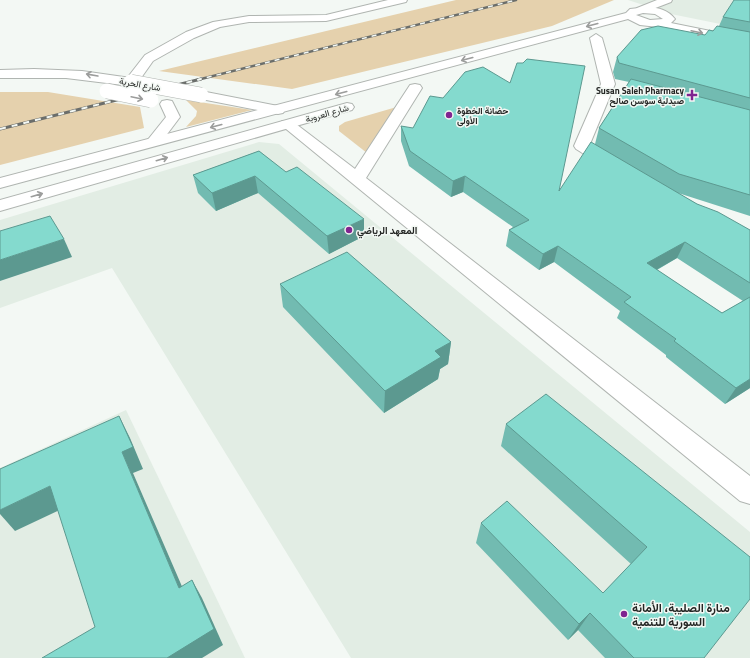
<svg xmlns="http://www.w3.org/2000/svg" width="750" height="658" viewBox="0 0 750 658" font-family="'Titillium Web',Vazirmatn,sans-serif">
<style>
.built{fill:#e2ede4}
.green{fill:#e5d1ad}
.lines{fill:none;stroke-linecap:round;stroke-linejoin:round}
.street-casing{stroke:#b0b5b1;stroke-width:2}
.secondary-casing{stroke:#b0b5b1;stroke-width:2}
.primary-casing{stroke:#b0b5b1;stroke-width:2}
.street{fill:#fff;fill-rule:evenodd}
.secondary{fill:#fff;fill-rule:evenodd}
.primary{fill:#fff;fill-rule:evenodd}
.rail-far1-casing{stroke:#6b6e6b;stroke-width:2.5}
.rail-casing{stroke:#6b6e6b;stroke-width:3}
.rail-far1{stroke:#f3f8f4;stroke-width:1.5;stroke-dasharray:5;stroke-linecap:butt}
.rail{stroke:#f3f8f4;stroke-width:2;stroke-dasharray:6;stroke-linecap:butt}
.secondary-bridge-casing{stroke:#b0b5b1;stroke-width:16;stroke-linecap:butt}
.secondary-bridge{stroke:#fff;stroke-width:15}
.wall{fill:#72bbb1;fill-rule:evenodd}
.shaded-wall{fill:#5c9990}
.building{fill:#84dace;stroke:#5c9990}
.oneway{stroke:#9c9d9c}
.poi-dot{fill:#802490;stroke:#f3f8f4;stroke-width:1.5}
.labels{text-anchor:middle;dominant-baseline:central;stroke-width:3;stroke-linejoin:round;paint-order:stroke}
.far-street-label{font-size:9px;fill:#242624;stroke:#f3f8f4}
.far-poi-label{font-size:9px;font-weight:bold;fill:#242624;stroke:#f3f8f4;text-anchor:end}
.poi-label{font-size:10px;font-weight:bold;fill:#242624;stroke:#f3f8f4;text-anchor:start}
.near-poi-label{font-size:12px;font-weight:bold;fill:#242624;stroke:#f3f8f4;text-anchor:start}
</style>
<rect width="100%" height="100%" fill="#f3f8f4"/>
<g class="built">
<path d="M 628,0 L 750,0 L 750,30 L 671,14 Z"/>
<path d="M 259,142 L 279,144 L 750,532 L 750,658 L 351,658 L 112,268 L 0,308 L 0,220 Z"/>
<path d="M 126,410 L 245,658 L 0,658 L 0,468 Z"/>
</g>
<g class="green">
<path d="M 456,0 L 614,0 L 552,26 L 292,89 L 159,71 Z"/>
<path d="M 0,92 L 48,92 L 140,107 L 144,128 L 0,165 Z"/>
<path d="M 186,100 L 252,110 L 186,127 L 196,116 L 197,111 Z"/>
<path d="M 400,106 L 367,153 L 339,131 L 339,126 L 345,122 Z"/>
</g>
<g class="lines">
<defs>
<g id="street">
<path d="M 388,0 L 407,0 L 406,2 L 326,21 L 249,22 L 220,27 L 194,38 L 153,61 L 136,85 L 126,85 L 124,82 L 145,55 L 186,32 L 213,22 L 249,16 L 326,15 Z"/>
<path d="M 657,0 L 672,0 L 671,2 L 645,12 L 641,13 L 635,10 L 637,8 Z"/>
<path d="M 596,34 L 602,38 L 615,84 L 590,144 L 618,161 L 620,164 L 618,167 C 604,171 588,156 576,149 L 574,146 L 601,84 L 590,38 Z"/>
<path d="M 415,84 L 420,85 L 422,88 L 366,178 L 750,476 L 750,504 L 740,501 L 280,124 L 282,121 L 292,121 L 355,169 L 410,85 Z"/>
</g>
<g id="secondary">
<path d="M 34,69 L 82,71 L 131,78 L 136,79 L 138,82 L 136,85 L 131,86 L 66,78 L 0,78 L 0,70 Z"/>
<path d="M 201,91 L 278,106 L 283,107 L 285,110 L 283,113 L 278,114 L 196,98 L 194,95 L 196,92 Z"/>
<path d="M 167,100 L 172,101 L 180,117 L 159,145 L 149,145 L 146,142 L 166,117 L 160,104 L 162,101 Z"/>
</g>
<g id="primary">
<path d="M 648,7 C 659,8 668,10 675,19 L 671,23 L 750,39 L 750,47 L 658,27 L 640,25 L 628,19 L 0,188 L 0,178 L 626,13 L 630,9 ZM 643,13 L 655,14 L 663,19 L 650,20 L 636,15 Z"/>
<path d="M 347,103 L 352,104 L 354,107 L 352,110 L 0,211 L 0,200 Z"/>
</g>
</defs>
<use href="#street" class="street-casing"/>
<use href="#secondary" class="secondary-casing"/>
<use href="#primary" class="primary-casing"/>
<use href="#street" class="street"/>
<use href="#secondary" class="secondary"/>
<use href="#primary" class="primary"/>
<defs>
<path id="rail-far1" d="M 197,80 L 516,0"/>
<path id="rail" d="M 0,129 L 201,79"/>
</defs>
<use href="#rail-far1" class="rail-far1-casing"/>
<use href="#rail" class="rail-casing"/>
<use href="#rail-far1" class="rail-far1"/>
<use href="#rail" class="rail"/>
<defs>
<g id="secondary-bridge">
<path d="M 131,82 L 201,95"/>
<path d="M 107,91 L 151,100"/>
</g>
</defs>
<use href="#secondary-bridge" class="secondary-bridge-casing"/>
<use href="#secondary-bridge" class="secondary-bridge"/>
</g>
<g class="wall">
<path d="M 750,0 L 750,216 L 678,193 L 697,204 L 750,230 L 750,388 L 725,404 L 666,357 L 666,355 L 617,318 L 620,311 L 554,262 L 539,270 L 506,246 L 509,230 L 513,227 L 463,192 L 451,197 L 409,166 L 401,141 L 401,126 L 559,191 L 595,144 L 599,128 L 629,82 L 615,79 L 613,72 L 617,57 L 705,35 L 713,31 L 719,26 L 723,17 ZM 677,258 L 743,301 L 722,313 L 657,270 Z"/>
<path d="M 259,151 L 364,236 L 329,254 L 258,193 L 216,211 L 198,193 L 193,175 Z"/>
<path d="M 280,284 L 451,342 L 448,364 L 440,369 L 438,379 L 384,413 L 283,307 Z"/>
<path d="M 506,424 L 750,557 L 704,658 L 605,658 L 578,630 L 568,640 L 476,543 L 481,523 L 603,593 L 631,564 L 501,446 Z"/>
</g>
<g class="shaded-wall">
<path d="M 255,176 L 258,193 L 216,211 L 212,193 Z"/>
<path d="M 465,176 L 463,192 L 451,197 L 453,181 Z"/>
<path d="M 364,219 L 364,236 L 329,254 L 327,236 Z"/>
<path d="M 64,239 L 72,257 L 0,281 L 0,260 Z"/>
<path d="M 685,242 L 677,258 L 640,279 L 647,263 Z"/>
<path d="M 558,246 L 554,262 L 539,270 L 543,254 Z"/>
<path d="M 451,342 L 448,364 L 440,369 L 438,379 L 384,413 L 385,391 L 435,351 Z"/>
<path d="M 750,379 L 750,388 L 725,404 L 736,388 Z"/>
<path d="M 119,416 L 130,438 L 143,469 L 133,473 L 190,605 L 179,588 L 122,452 Z"/>
<path d="M 50,486 L 66,507 L 15,531 L 0,514 L 0,510 Z"/>
<path d="M 192,580 L 202,598 L 223,645 L 202,658 L 167,658 Z"/>
<path d="M 590,613 L 578,630 L 568,640 L 579,624 Z"/>
</g>
<g class="building">
<path d="M 734,0 L 750,0 L 750,22 L 723,17 Z"/>
<path d="M 658,26 L 705,35 L 709,30 L 713,31 L 717,26 L 750,32 L 750,98 L 619,63 L 617,57 L 641,30 Z"/>
<path d="M 527,59 L 585,66 L 559,191 L 591,142 L 697,204 L 718,212 L 750,230 L 750,283 L 685,242 L 647,263 L 722,313 L 750,297 L 750,379 L 736,388 L 674,341 L 676,339 L 624,302 L 631,297 L 558,246 L 543,254 L 509,230 L 529,220 L 465,176 L 453,181 L 410,151 L 401,126 L 413,128 L 430,96 L 443,98 L 465,72 L 483,67 L 510,83 L 517,63 L 523,63 Z"/>
<path d="M 631,79 L 750,110 L 750,195 L 679,174 L 599,128 Z"/>
<path d="M 259,151 L 286,172 L 297,167 L 364,219 L 327,236 L 255,176 L 212,193 L 193,175 Z"/>
<path d="M 50,216 L 64,239 L 0,260 L 0,231 Z"/>
<path d="M 347,252 L 451,342 L 435,351 L 441,357 L 385,391 L 280,284 Z"/>
<path d="M 546,394 L 750,557 L 750,599 L 704,658 L 634,658 L 590,613 L 579,624 L 481,523 L 507,501 L 603,593 L 647,547 L 506,424 Z"/>
<path d="M 119,416 L 133,447 L 122,452 L 179,588 L 192,580 L 214,629 L 167,658 L 42,658 L 95,627 L 50,486 L 0,510 L 0,469 Z"/>
</g>
<defs><path id="oneway-shaft" d="M-6 0H5M1.5-3L5.5 0L1.5 3" fill="none" stroke-width="1.6" stroke-linecap="round" stroke-linejoin="round"/></defs>
<g class="oneway">
<use href="#oneway-shaft" transform="translate(592 25) rotate(165)"/>
<use href="#oneway-shaft" transform="translate(697 32) rotate(12)"/>
<use href="#oneway-shaft" transform="translate(467 59) rotate(165)"/>
<use href="#oneway-shaft" transform="translate(92 75) rotate(-170)"/>
<use href="#oneway-shaft" transform="translate(341 93) rotate(165)"/>
<use href="#oneway-shaft" transform="translate(137 98) rotate(12)"/>
<use href="#oneway-shaft" transform="translate(216 126) rotate(165)"/>
<use href="#oneway-shaft" transform="translate(162 159) rotate(-16)"/>
<use href="#oneway-shaft" transform="translate(37 195) rotate(-16)"/>
</g>
<g class="poi-dot">
<path d="M690 89h4v4h4v4h-4v4h-4v-4h-4v-4h4z"/>
<circle cx="449" cy="115" r="4"/>
<circle cx="349" cy="230" r="4"/>
<circle cx="624" cy="614" r="4"/>
</g>
<g class="labels">
<g class="far-street-label">
<text transform="translate(140 84) rotate(10)">شارع الحرية</text>
<text transform="translate(327 113) rotate(-16)">شارع العروبة</text>
</g>
<g class="far-poi-label">
<text x="684" y="90">Susan Saleh Pharmacy<tspan x="684" dy="10">صيدلية سوسن صالح</tspan></text>
<text x="457" y="110" text-anchor="start">حضانة الخطوة<tspan x="457" dy="10">الأولى</tspan></text>
</g>
<g class="poi-label">
<text x="357" y="230">المعهد الرياضي</text>
</g>
<g class="near-poi-label">
<text x="632" y="607">منارة الصليبة، الأمانة<tspan x="632" dy="14">السورية للتنمية</tspan></text>
</g>
</g>
</svg>
